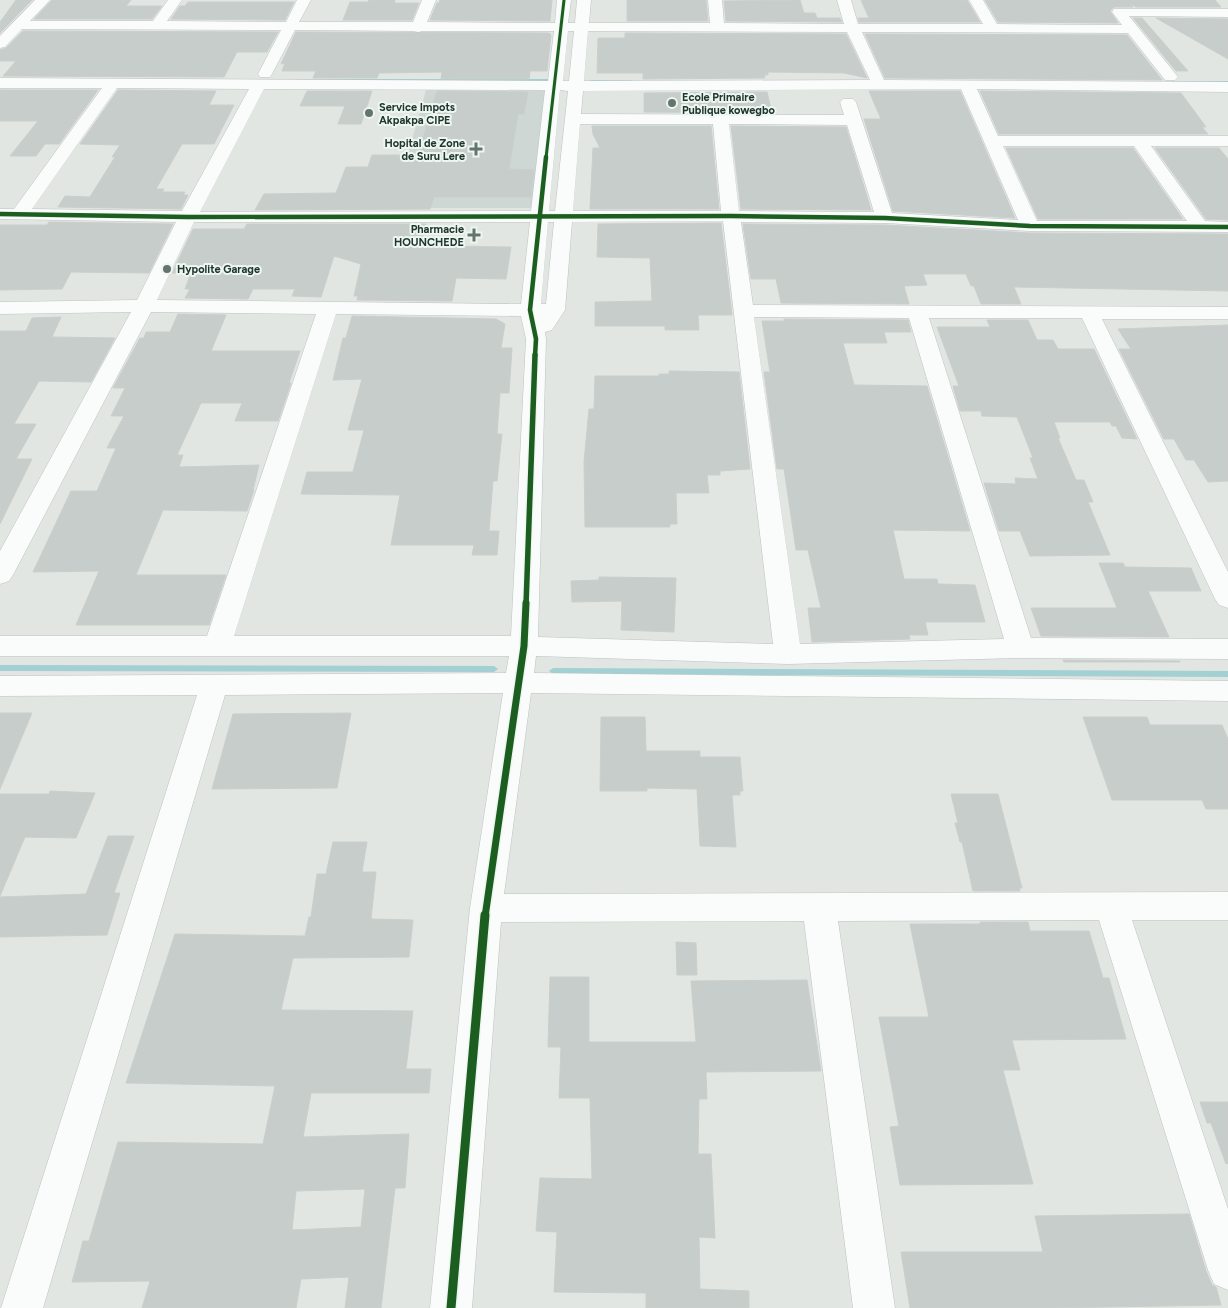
<svg xmlns="http://www.w3.org/2000/svg" width="1228" height="1308" viewBox="0 0 1228 1308" font-family="Figtree,sans-serif">
<style>
.built{fill:#ced7d3}
.lines{fill:none;stroke-linecap:round;stroke-linejoin:round}
.stream{fill:#a2d0d3;fill-rule:evenodd}
.building{fill:#c7cdca;stroke:#cacfcc;fill-rule:evenodd}
.minor-casing{stroke:#bec3c0;stroke-width:1}
.minor{fill:#fafbfb;fill-rule:evenodd}
.cycleway-far4-casing{stroke:#eef6f1;stroke-width:5}
.cycleway-far3-casing{stroke:#eef6f1;stroke-width:6}
.cycleway-far2-casing{stroke:#eef6f1;stroke-width:8}
.cycleway-far1-casing{stroke:#eef6f1;stroke-width:10}
.cycleway-casing{stroke:#eef6f1;stroke-width:12}
.cycleway-far4{stroke:#1b5e20;stroke-width:3}
.cycleway-far3{stroke:#1b5e20;stroke-width:4.5}
.cycleway-far2{stroke:#1b5e20;stroke-width:5.5}
.cycleway-far1{stroke:#1b5e20;stroke-width:7}
.cycleway{stroke:#1b5e20;stroke-width:9}
.poi-dot{fill:#64746f;stroke:#eef6f1;stroke-width:2}
.labels{text-anchor:middle;dominant-baseline:central;stroke-width:4;stroke-linejoin:round;paint-order:stroke}
.far-poi-label{font-size:11px;font-weight:bold;fill:#203730;stroke:#eef6f1;text-anchor:start}
</style>
<rect width="100%" height="100%" fill="#e1e6e3"/>
<path class="built" d="M 426,90 L 549,91 L 536,208 L 393,208 Z"/>
<g class="lines">
<g class="stream">
<path d="M 295,79 L 551,79 L 553,80 L 551,81 L 294,81 L 293,80 Z"/>
<path d="M 591,80 L 631,80 L 633,81 L 631,82 L 591,82 Z"/>
<rect x="1172" y="81" width="56" height="2"/>
<path d="M 0,665 L 494,666 L 498,669 L 494,672 L 0,671 Z"/>
<path d="M 553,668 L 1228,671 L 1228,677 L 553,674 L 549,671 Z"/>
</g>
</g>
<g class="building">
<path d="M 16,0 L 32,0 L 0,33 L 0,22 Z"/>
<path d="M 52,0 L 131,0 L 126,6 L 162,6 L 152,19 L 34,19 Z"/>
<path d="M 369,0 L 395,0 L 394,3 L 419,3 L 412,20 L 343,20 L 350,2 L 368,2 Z"/>
<path d="M 440,0 L 552,0 L 550,21 L 430,20 L 437,3 L 439,3 Z"/>
<path d="M 627,0 L 706,0 L 708,21 L 627,21 Z"/>
<path d="M 800,0 L 804,13 L 815,13 L 817,18 L 840,18 L 842,22 L 726,21 L 724,1 Z"/>
<path d="M 861,0 L 967,0 L 980,22 L 859,22 L 858,18 L 869,18 Z"/>
<path d="M 985,0 L 1215,0 L 1221,7 L 1136,7 L 1129,3 L 1133,7 L 1114,7 L 1110,11 L 1118,23 L 998,22 Z"/>
<path d="M 188,2 L 294,2 L 285,20 L 171,19 L 180,6 L 185,6 Z"/>
<path d="M 1133,18 L 1142,18 L 1188,71 L 1176,71 Z"/>
<path d="M 1156,18 L 1228,19 L 1228,59 Z"/>
<path d="M 23,31 L 278,32 L 267,52 L 237,52 L 224,77 L 3,76 L 16,61 L 0,61 L 0,50 L 6,48 Z"/>
<path d="M 296,32 L 549,33 L 551,35 L 547,71 L 530,71 L 529,79 L 441,79 L 442,72 L 379,73 L 377,78 L 313,78 L 316,71 L 282,71 L 285,63 L 281,64 Z"/>
<path d="M 625,33 L 846,34 L 867,78 L 844,73 L 768,72 L 768,75 L 764,75 L 765,78 L 643,79 L 643,73 L 597,73 L 598,38 L 625,38 Z"/>
<path d="M 865,34 L 1127,35 L 1162,80 L 885,78 Z"/>
<path d="M 0,90 L 98,90 L 59,144 L 45,144 L 36,156 L 10,156 L 38,121 L 0,121 Z"/>
<path d="M 118,90 L 216,91 L 209,105 L 234,105 L 214,144 L 182,144 L 156,189 L 164,189 L 162,192 L 185,192 L 183,195 L 188,195 L 181,209 L 58,207 L 65,196 L 90,197 L 115,157 L 112,157 L 120,145 L 80,144 Z"/>
<path d="M 307,91 L 372,91 L 361,124 L 338,124 L 345,106 L 300,106 Z"/>
<path d="M 437,91 L 528,92 L 524,114 L 518,114 L 509,169 L 534,170 L 531,197 L 434,197 L 430,209 L 255,210 L 264,194 L 336,193 L 346,167 L 368,167 L 372,155 L 418,155 Z"/>
<path d="M 869,91 L 960,91 L 1015,218 L 893,211 L 864,119 L 881,119 Z"/>
<path d="M 980,91 L 1181,93 L 1206,127 L 1202,127 L 1208,134 L 999,134 Z"/>
<path d="M 767,92 L 772,113 L 644,112 L 644,93 Z"/>
<path d="M 592,126 L 711,126 L 719,209 L 590,209 L 593,148 L 600,148 L 593,134 Z"/>
<path d="M 731,126 L 846,127 L 871,210 L 741,209 Z"/>
<path d="M 1006,148 L 1133,148 L 1183,219 L 1038,219 Z"/>
<path d="M 1155,148 L 1219,148 L 1228,159 L 1228,220 L 1206,219 Z"/>
<path d="M 49,222 L 173,224 L 149,273 L 71,272 L 62,289 L 0,290 L 0,225 L 47,225 Z"/>
<path d="M 721,223 L 732,315 L 698,315 L 699,330 L 665,330 L 665,326 L 595,326 L 595,302 L 652,301 L 650,258 L 597,257 L 598,224 Z"/>
<path d="M 247,224 L 426,224 L 421,241 L 445,241 L 443,246 L 511,247 L 506,279 L 456,278 L 452,301 L 357,300 L 358,296 L 354,296 L 361,264 L 334,256 L 321,297 L 292,296 L 295,289 L 253,289 L 248,299 L 185,298 L 190,289 L 185,289 L 191,273 L 172,273 L 193,229 L 244,229 Z"/>
<path d="M 743,224 L 885,225 L 1030,233 L 1228,234 L 1228,291 L 1014,287 L 1021,304 L 981,304 L 974,286 L 971,286 L 966,274 L 923,274 L 927,285 L 904,286 L 909,304 L 781,303 L 776,279 L 751,279 Z"/>
<path d="M 178,314 L 226,315 L 211,351 L 300,351 L 289,383 L 291,383 L 278,421 L 235,421 L 242,403 L 201,403 L 177,455 L 183,455 L 179,467 L 259,465 L 253,490 L 254,490 L 247,511 L 163,510 L 136,575 L 226,575 L 209,625 L 76,625 L 99,571 L 33,572 L 71,491 L 97,491 L 116,448 L 107,448 L 124,416 L 111,416 L 125,388 L 113,388 L 140,338 L 144,338 L 146,332 L 170,332 Z"/>
<path d="M 352,316 L 496,319 L 505,324 L 501,348 L 512,348 L 509,393 L 500,393 L 497,434 L 502,434 L 497,481 L 493,481 L 489,531 L 499,531 L 497,555 L 472,555 L 474,545 L 391,545 L 400,495 L 301,494 L 307,472 L 353,472 L 364,430 L 348,430 L 362,379 L 333,380 L 343,338 L 346,338 Z"/>
<path d="M 61,317 L 52,337 L 115,338 L 91,382 L 39,381 L 14,424 L 36,424 L 16,459 L 32,459 L 0,524 L 0,331 L 26,331 L 32,318 Z"/>
<path d="M 784,319 L 908,320 L 911,332 L 884,332 L 887,343 L 843,343 L 854,385 L 927,386 L 970,531 L 893,530 L 904,579 L 937,579 L 938,584 L 975,585 L 985,622 L 925,622 L 928,635 L 909,635 L 910,639 L 812,642 L 808,608 L 821,608 L 808,550 L 796,550 L 784,469 L 777,469 L 764,372 L 770,372 L 762,321 L 784,321 Z"/>
<path d="M 987,320 L 1028,320 L 1037,340 L 1053,340 L 1058,349 L 1094,349 L 1137,439 L 1122,438 L 1116,426 L 1112,426 L 1110,422 L 1054,422 L 1060,438 L 1058,438 L 1076,480 L 1084,480 L 1093,502 L 1088,502 L 1110,555 L 1030,556 L 1020,531 L 999,531 L 984,483 L 1016,484 L 1015,478 L 1038,479 L 1030,458 L 1033,458 L 1017,417 L 982,416 L 981,411 L 960,411 L 953,386 L 959,386 L 937,327 L 990,327 Z"/>
<path d="M 1228,325 L 1228,481 L 1208,482 L 1194,460 L 1186,460 L 1174,439 L 1164,439 L 1119,349 L 1131,349 L 1118,329 Z"/>
<path d="M 669,371 L 739,372 L 750,469 L 720,471 L 720,475 L 707,475 L 709,493 L 676,493 L 677,524 L 670,524 L 670,527 L 585,527 L 584,462 L 589,409 L 594,409 L 595,376 L 659,376 L 659,374 L 669,374 Z"/>
<path d="M 1099,563 L 1123,563 L 1125,567 L 1191,568 L 1201,591 L 1148,591 L 1169,637 L 1041,636 L 1031,608 L 1117,608 Z"/>
<path d="M 599,577 L 676,578 L 674,632 L 621,630 L 622,601 L 572,602 L 571,581 L 599,580 Z"/>
<path d="M 1063,660 L 1180,661 L 1180,662 L 1064,662 Z"/>
<path d="M 0,713 L 32,713 L 0,789 Z"/>
<path d="M 351,713 L 337,788 L 212,789 L 233,714 Z"/>
<path d="M 601,717 L 645,717 L 646,751 L 700,751 L 700,757 L 740,757 L 743,791 L 740,791 L 740,795 L 732,795 L 736,847 L 700,846 L 697,789 L 647,788 L 647,791 L 600,791 Z"/>
<path d="M 1083,717 L 1147,717 L 1150,725 L 1222,725 L 1228,739 L 1228,809 L 1206,809 L 1202,800 L 1112,800 Z"/>
<path d="M 50,791 L 95,793 L 76,838 L 25,837 L 0,896 L 0,794 L 49,794 Z"/>
<path d="M 951,794 L 998,794 L 1022,888 L 1019,888 L 1020,891 L 973,891 L 962,842 L 960,842 L 955,823 L 958,823 Z"/>
<path d="M 108,836 L 134,836 L 114,893 L 120,893 L 107,935 L 0,937 L 0,897 L 86,894 Z"/>
<path d="M 333,842 L 367,842 L 362,872 L 376,872 L 371,919 L 413,920 L 409,957 L 293,958 L 281,1010 L 413,1011 L 406,1069 L 431,1069 L 429,1093 L 311,1093 L 303,1137 L 409,1134 L 405,1188 L 395,1188 L 381,1308 L 345,1308 L 349,1277 L 301,1279 L 296,1308 L 142,1308 L 150,1281 L 72,1282 L 83,1241 L 89,1241 L 118,1142 L 263,1144 L 275,1086 L 126,1083 L 175,934 L 305,936 L 309,917 L 311,917 L 317,874 L 326,874 ZM 365,1189 L 361,1227 L 292,1230 L 296,1191 Z"/>
<path d="M 980,922 L 1028,922 L 1030,931 L 1089,931 L 1103,978 L 1109,978 L 1126,1039 L 1012,1040 L 1020,1070 L 1003,1070 L 1033,1184 L 900,1185 L 890,1127 L 899,1126 L 879,1017 L 929,1017 L 910,924 L 980,924 Z"/>
<path d="M 676,942 L 696,943 L 697,975 L 677,975 Z"/>
<path d="M 550,977 L 589,977 L 589,1042 L 696,1042 L 691,981 L 807,980 L 821,1071 L 706,1072 L 707,1099 L 699,1099 L 698,1154 L 711,1154 L 715,1238 L 699,1237 L 700,1289 L 749,1291 L 749,1308 L 646,1308 L 646,1293 L 554,1292 L 557,1232 L 536,1231 L 540,1178 L 592,1179 L 590,1098 L 559,1098 L 561,1047 L 548,1047 Z"/>
<path d="M 1200,1102 L 1228,1102 L 1228,1163 L 1226,1164 L 1211,1123 L 1207,1123 Z"/>
<path d="M 1189,1214 L 1206,1271 L 1212,1285 L 1216,1287 L 1221,1305 L 1049,1308 L 910,1308 L 901,1252 L 1043,1252 L 1035,1216 Z"/>
</g>
<g class="lines">
<defs>
<path id="minor" d="M 35,0 L 50,0 L 30,21 L 153,21 L 168,0 L 182,0 L 167,21 L 286,22 L 297,0 L 311,0 L 299,22 L 413,22 L 422,0 L 436,0 L 427,22 L 555,23 L 557,0 L 571,0 L 568,23 L 575,23 L 577,0 L 591,0 L 589,23 L 710,23 L 708,0 L 722,0 L 724,23 L 844,24 L 837,0 L 851,0 L 858,24 L 983,24 L 969,0 L 983,0 L 997,24 L 1122,25 L 1112,12 L 1114,9 L 1228,9 L 1228,17 L 1129,16 L 1178,77 L 1175,80 L 1165,80 L 1128,33 L 862,32 L 884,80 L 1228,82 L 1228,92 L 977,89 L 998,136 L 1228,136 L 1228,146 L 1151,146 L 1205,221 L 1228,222 L 1228,232 L 1030,231 L 885,223 L 741,222 L 753,305 L 1228,307 L 1228,319 L 1102,319 L 1228,572 L 1228,608 L 1219,605 L 1215,599 L 1082,318 L 929,318 L 1031,638 L 1228,639 L 1228,659 L 1020,658 L 788,664 L 536,656 L 534,673 L 1228,681 L 1228,701 L 531,693 L 504,894 L 1228,892 L 1228,920 L 1132,920 L 1228,1209 L 1228,1290 L 1214,1284 L 1208,1270 L 1099,920 L 838,921 L 895,1308 L 853,1308 L 804,921 L 501,922 L 472,1308 L 430,1308 L 470,908 L 503,693 L 225,695 L 43,1308 L 1,1308 L 197,695 L 0,696 L 0,676 L 506,673 L 509,656 L 0,656 L 0,636 L 207,636 L 316,314 L 151,312 L 13,575 L 9,581 L 0,584 L 0,551 L 131,312 L 0,314 L 0,302 L 137,300 L 176,222 L 0,219 L 0,209 L 14,209 L 102,88 L 0,88 L 0,78 L 548,81 L 554,31 L 423,31 L 418,32 L 413,31 L 295,30 L 272,74 L 270,77 L 260,77 L 258,74 L 281,30 L 22,29 L 5,47 L 0,48 L 0,36 ZM 568,31 L 574,31 L 569,81 L 563,81 ZM 588,31 L 847,32 L 870,80 L 584,81 ZM 117,88 L 249,89 L 182,211 L 32,209 ZM 264,89 L 545,90 L 531,211 L 200,212 ZM 961,89 L 1018,220 L 892,213 L 856,102 L 853,99 L 843,99 L 840,102 L 844,115 L 581,114 L 583,91 ZM 560,90 L 568,91 L 555,211 L 549,211 ZM 580,124 L 713,124 L 721,211 L 573,211 ZM 729,124 L 847,125 L 874,212 L 739,211 ZM 1003,146 L 1134,146 L 1187,221 L 1037,221 ZM 723,221 L 773,644 L 538,637 L 546,339 L 545,332 L 552,330 L 565,310 L 572,222 ZM 194,222 L 530,222 L 521,304 L 157,300 ZM 548,222 L 554,222 L 546,304 L 541,304 ZM 336,314 L 521,316 L 526,339 L 511,636 L 234,636 ZM 754,317 L 909,318 L 1004,639 L 800,644 Z"/>
</defs>
<use href="#minor" class="minor-casing"/>
<use href="#minor" class="minor"/>
<defs>
<path id="cycleway-far4" d="M 546,158 L 564,0"/>
<g id="cycleway-far3">
<path d="M 0,214 L 188,217 L 731,216 L 885,218 L 1030,226 L 1228,227"/>
<path d="M 535,356 L 536,339 L 530,310 L 546,157"/>
</g>
<path id="cycleway-far2" d="M 526,605 L 535,355"/>
<path id="cycleway-far1" d="M 485,917 L 524,646 L 526,603"/>
<path id="cycleway" d="M 451,1308 L 485,915"/>
</defs>
<use href="#cycleway-far4" class="cycleway-far4-casing"/>
<use href="#cycleway-far3" class="cycleway-far3-casing"/>
<use href="#cycleway-far2" class="cycleway-far2-casing"/>
<use href="#cycleway-far1" class="cycleway-far1-casing"/>
<use href="#cycleway" class="cycleway-casing"/>
<use href="#cycleway-far4" class="cycleway-far4"/>
<use href="#cycleway-far3" class="cycleway-far3"/>
<use href="#cycleway-far2" class="cycleway-far2"/>
<use href="#cycleway-far1" class="cycleway-far1"/>
<use href="#cycleway" class="cycleway"/>
</g>
<g class="poi-dot">
<circle cx="672" cy="103" r="5"/>
<circle cx="369" cy="113" r="5"/>
<path d="M473.5 141.5h5v5h5v5h-5v5h-5v-5h-5v-5h5z"/>
<path d="M471.5 227.5h5v5h5v5h-5v5h-5v-5h-5v-5h5z"/>
<circle cx="167" cy="269" r="5"/>
</g>
<g class="labels">
<g class="far-poi-label">
<text x="682" y="97">Ecole Primaire<tspan x="682" dy="13">Publique kowegbo</tspan></text>
<text x="379" y="107">Service Impots<tspan x="379" dy="13">Akpakpa CIPE</tspan></text>
<text x="465" y="143" text-anchor="end">Hopital de Zone<tspan x="465" dy="13">de Suru Lere</tspan></text>
<text x="464" y="229" text-anchor="end">Pharmacie<tspan x="464" dy="13">HOUNCHEDE</tspan></text>
<text x="177" y="269">Hypolite Garage</text>
</g>
</g>
</svg>
